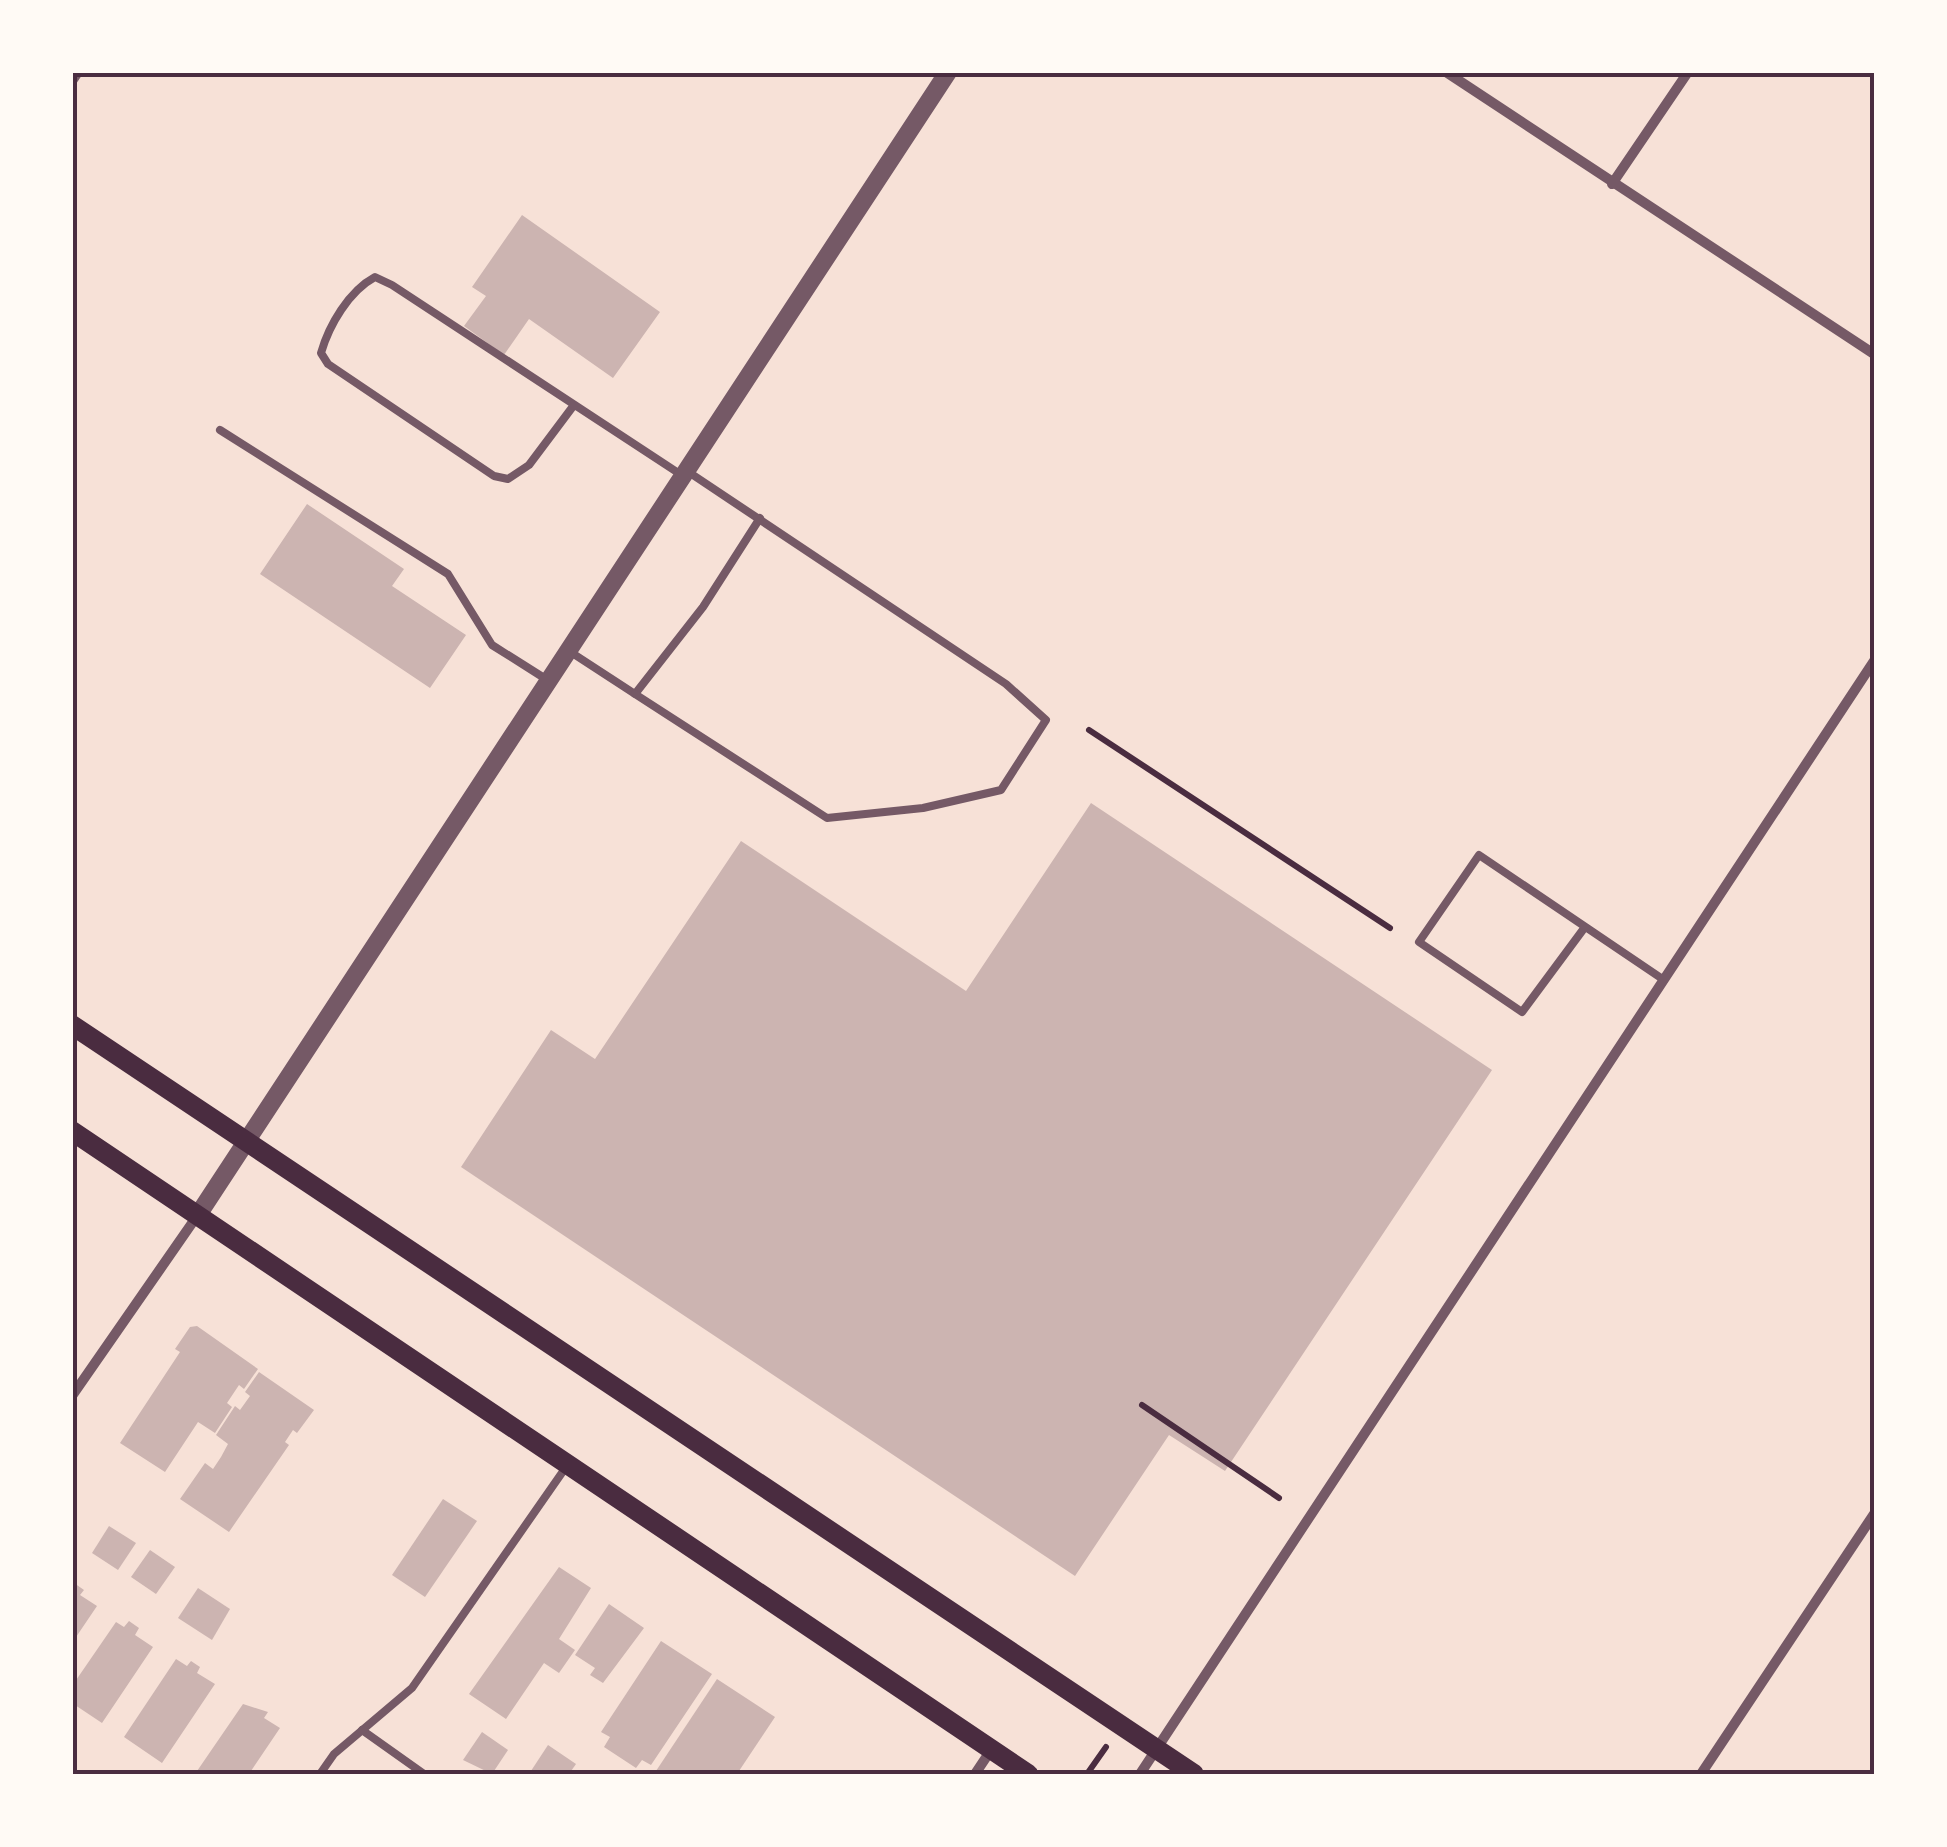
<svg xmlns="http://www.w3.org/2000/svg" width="1947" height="1847" viewBox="0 0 1947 1847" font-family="'Source Sans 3',sans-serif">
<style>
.building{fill:#ccb4b1}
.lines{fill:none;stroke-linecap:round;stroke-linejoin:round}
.path{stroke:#4a2c40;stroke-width:6}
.service{stroke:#755966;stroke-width:8}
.minor{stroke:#755966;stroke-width:10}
.tertiary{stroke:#755966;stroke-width:18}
.secondary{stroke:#4a2c40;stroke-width:20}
.neatline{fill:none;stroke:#4a2c40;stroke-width:4}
</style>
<rect width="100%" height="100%" fill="#f7e1d7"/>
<g class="building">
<path d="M 522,215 L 660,312 L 613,378 L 529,319 L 504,355 L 464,326 L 486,296 L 472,287 Z"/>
<path d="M 307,504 L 404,569 L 392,586 L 466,635 L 430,688 L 260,574 Z"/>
<path d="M 1091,803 L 1492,1070 L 1225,1471 L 1169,1435 L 1075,1576 L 461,1167 L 551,1030 L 595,1059 L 741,841 L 966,991 Z"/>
<path d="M 197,1326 L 258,1369 L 244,1389 L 239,1385 L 227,1403 L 232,1407 L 215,1433 L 198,1422 L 165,1472 L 120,1443 L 180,1352 L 175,1349 L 190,1327 Z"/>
<path d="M 259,1372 L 314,1410 L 297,1433 L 293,1430 L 285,1442 L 289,1445 L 229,1532 L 180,1499 L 205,1463 L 213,1469 L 221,1457 L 228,1444 L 216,1435 L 235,1406 L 240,1410 L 250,1396 L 245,1392 Z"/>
<path d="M 443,1499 L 477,1521 L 425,1597 L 392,1575 Z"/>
<path d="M 109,1526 L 136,1543 L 118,1570 L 92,1553 Z"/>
<path d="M 150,1550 L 175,1567 L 156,1594 L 131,1577 Z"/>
<path d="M 559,1567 L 591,1588 L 559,1639 L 575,1650 L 559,1673 L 544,1663 L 506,1719 L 469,1694 Z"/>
<path d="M 74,1583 L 84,1590 L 80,1595 L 97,1606 L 72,1643 Z"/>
<path d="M 198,1588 L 230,1609 L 212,1640 L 178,1618 Z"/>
<path d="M 609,1604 L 644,1628 L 603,1683 L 590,1675 L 595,1668 L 575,1655 Z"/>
<path d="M 129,1621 L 139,1628 L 135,1635 L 153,1647 L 102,1723 L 72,1703 L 72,1686 L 116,1622 L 124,1627 Z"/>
<path d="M 661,1641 L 712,1674 L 651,1765 L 642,1760 L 636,1768 L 604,1747 L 610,1737 L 601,1732 Z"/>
<path d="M 176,1659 L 187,1666 L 191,1661 L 200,1667 L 197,1673 L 215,1684 L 162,1763 L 124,1737 Z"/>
<path d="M 717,1679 L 775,1717 L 737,1774 L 654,1774 Z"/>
<path d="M 243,1704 L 268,1712 L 264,1718 L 280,1728 L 249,1774 L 195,1774 Z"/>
<path d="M 482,1732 L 508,1750 L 492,1774 L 463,1760 Z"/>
<path d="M 548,1745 L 576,1764 L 569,1774 L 529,1774 Z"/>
</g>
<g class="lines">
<g class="path">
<path d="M 1089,730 L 1390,928"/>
<path d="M 1142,1405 L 1279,1498"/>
<path d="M 1087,1774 L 1106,1747"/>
</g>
<g class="service">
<path d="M 574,405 L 529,465 L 508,479 L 494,476 L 328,364 L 321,353 C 329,325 349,291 375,277 L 392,285 L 683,476"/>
<path d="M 220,430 L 448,574 L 492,645 L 549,681"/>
<path d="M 569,651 L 635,694 L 703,607 L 760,518"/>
<path d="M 635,694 L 827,818 L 923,808 L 1001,790 L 1046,720 L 1006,684 L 687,471"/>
<path d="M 1585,927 L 1522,1012 L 1419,942 L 1479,855 L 1664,980"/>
<path d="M 362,1730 L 424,1774"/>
<path d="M 320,1774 L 334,1754 L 412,1688 L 566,1467"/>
</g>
<g class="minor">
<path d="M 1446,72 L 1874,354"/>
<path d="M 72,81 L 78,72"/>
<path d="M 1612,184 L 1688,72"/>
<path d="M 72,1396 L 197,1216"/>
<path d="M 975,1774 L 991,1750"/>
<path d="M 1140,1774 L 1874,661"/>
<path d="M 1701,1774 L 1874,1514"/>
</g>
<path class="tertiary" d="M 198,1215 L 948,72"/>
<g class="secondary">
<path d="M 72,1025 L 1194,1774"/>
<path d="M 72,1131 L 1028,1774"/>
</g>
</g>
<rect width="1947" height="1847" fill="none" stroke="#fffaf5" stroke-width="150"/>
<rect x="75" y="75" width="1797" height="1697" class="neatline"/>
</svg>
